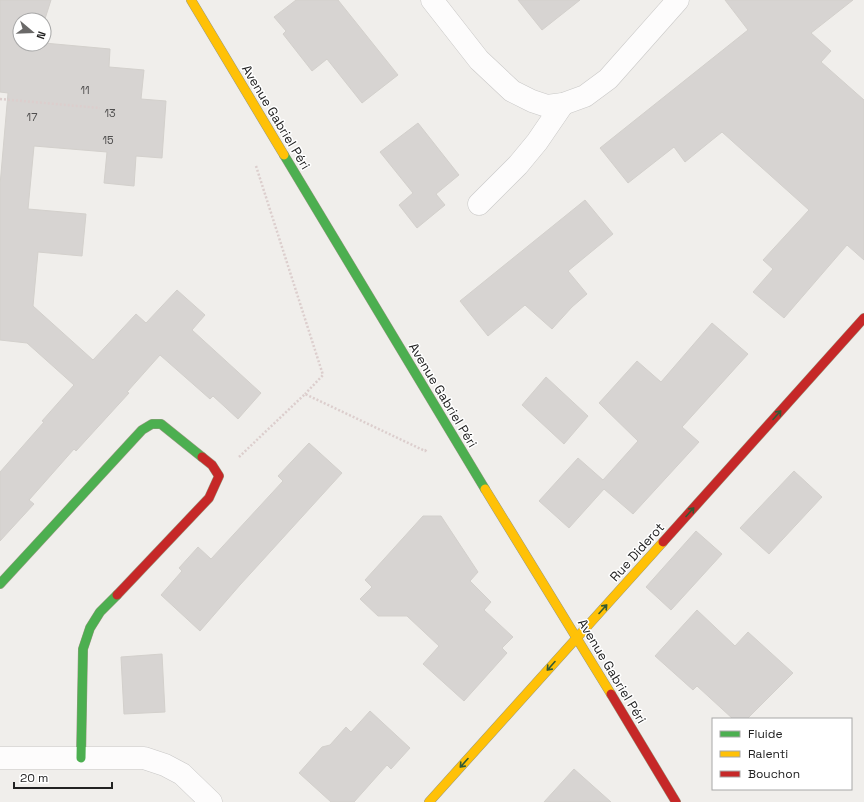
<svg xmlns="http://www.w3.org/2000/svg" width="864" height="802" viewBox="0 0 864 802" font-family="'Space Grotesk',sans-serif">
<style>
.building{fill:#d7d4d2;stroke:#d3d0cc}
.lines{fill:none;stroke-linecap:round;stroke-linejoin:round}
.street-casing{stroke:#c9c8c7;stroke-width:23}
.fast-casing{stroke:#999a82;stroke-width:10}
.slow-casing{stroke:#999a82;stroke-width:10}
.jam-casing{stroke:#999a82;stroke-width:10}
.path{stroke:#dccecd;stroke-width:2.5;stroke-dasharray:2 2;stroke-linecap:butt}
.street{stroke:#fdfcfc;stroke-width:22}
.fast{stroke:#4caf50;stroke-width:9}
.slow{stroke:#ffc107;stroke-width:9}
.jam{stroke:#c62828;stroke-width:9}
.oneway{stroke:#335a34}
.labels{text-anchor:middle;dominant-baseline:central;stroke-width:3;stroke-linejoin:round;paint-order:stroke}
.number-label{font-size:11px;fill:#4f4e4e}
.street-label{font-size:13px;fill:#222;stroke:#fff}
</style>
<rect width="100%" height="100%" fill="#f0eeeb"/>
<g class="building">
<path d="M 0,0 L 51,0 L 44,22 L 44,20 L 20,20 L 20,44 L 44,44 L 44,43 L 110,49 L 109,67 L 144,70 L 141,99 L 166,101 L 162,158 L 136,156 L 134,186 L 104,183 L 107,152 L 34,146 L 28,209 L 86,214 L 82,256 L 38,252 L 33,306 L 93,360 L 136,314 L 146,323 L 177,290 L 205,315 L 192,330 L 261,393 L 238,419 L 213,396 L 210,399 L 160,355 L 127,392 L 129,393 L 76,451 L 74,449 L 29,500 L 34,504 L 0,541 L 0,472 L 44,422 L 42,421 L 74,385 L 27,343 L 0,340 L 0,185 L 8,93 L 0,92 Z"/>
<path d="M 296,0 L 338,0 L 398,75 L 362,103 L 327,59 L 312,71 L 283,34 L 286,31 L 274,17 Z"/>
<path d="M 518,0 L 580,0 L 542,30 Z"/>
<path d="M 725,0 L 853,0 L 811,33 L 831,51 L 821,62 L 864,100 L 864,260 L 847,245 L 784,318 L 753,292 L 773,269 L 763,260 L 809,210 L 722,132 L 685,162 L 674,147 L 628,183 L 600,148 L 748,30 Z"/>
<path d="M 418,123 L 459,175 L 436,194 L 445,205 L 417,228 L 399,205 L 413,193 L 380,152 Z"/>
<path d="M 585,200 L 613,234 L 568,271 L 587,294 L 572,307 L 552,329 L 525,305 L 488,336 L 460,301 Z"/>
<path d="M 712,323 L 748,354 L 682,427 L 699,442 L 633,514 L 604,489 L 569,528 L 539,501 L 578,458 L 603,480 L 638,441 L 599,403 L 637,361 L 661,382 Z"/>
<path d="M 546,377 L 588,416 L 564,444 L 522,405 Z"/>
<path d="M 309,443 L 342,473 L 240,585 L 200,631 L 161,595 L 182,571 L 179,568 L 198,547 L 211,559 L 283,481 L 278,476 Z"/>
<path d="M 794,471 L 822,497 L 769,554 L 740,528 Z"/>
<path d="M 423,516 L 441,516 L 478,572 L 470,581 L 491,602 L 484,610 L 513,637 L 502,648 L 507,653 L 464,701 L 423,664 L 439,646 L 407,616 L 378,616 L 360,599 L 372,587 L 365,580 Z"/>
<path d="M 696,531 L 722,554 L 671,610 L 646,587 Z"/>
<path d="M 697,610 L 735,646 L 748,632 L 793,673 L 747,719 L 733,719 L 697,686 L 693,690 L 655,656 Z"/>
<path d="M 162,654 L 165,712 L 124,714 L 121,657 Z"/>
<path d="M 370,711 L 410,748 L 391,769 L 387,765 L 354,802 L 331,802 L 299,773 L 322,747 L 330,745 L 346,727 L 351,732 Z"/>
<path d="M 574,769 L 611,802 L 544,802 Z"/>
</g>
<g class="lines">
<defs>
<g id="street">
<path d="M 432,0 L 479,60 L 512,91 L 532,101 L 547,106 L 563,104 L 585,96 L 608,79 L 678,0"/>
<path d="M 479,204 L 518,165 L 537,142 L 563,104"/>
<path d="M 0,758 L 144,758 L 165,765 L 182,774 L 211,802"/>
</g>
<g id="fast">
<path d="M 284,155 L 485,489"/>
<path d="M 0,584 L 142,430 L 152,424 L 161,424 L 202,457"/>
<path d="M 81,758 L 83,649 L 90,628 L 100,612 L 117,595"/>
</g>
<g id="slow">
<path d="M 191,0 L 284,155"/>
<path d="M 485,489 L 611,694"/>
<path d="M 429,802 L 663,542"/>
</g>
<g id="jam">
<path d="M 663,542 L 864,318"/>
<path d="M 117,595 L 209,498 L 219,476 L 212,465 L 202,457"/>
<path d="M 611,694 L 676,802"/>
</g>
</defs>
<use href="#street" class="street-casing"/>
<use href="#fast" class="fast-casing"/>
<use href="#slow" class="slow-casing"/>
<use href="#jam" class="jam-casing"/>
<g class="path">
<path d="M 0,99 L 100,108"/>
<path d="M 256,166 L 323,375 L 305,394"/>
<path d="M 239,457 L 305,394 L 425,451 L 427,449"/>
</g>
<use href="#street" class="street"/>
<use href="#fast" class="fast"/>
<use href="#slow" class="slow"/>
<use href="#jam" class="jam"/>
</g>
<defs><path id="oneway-shaft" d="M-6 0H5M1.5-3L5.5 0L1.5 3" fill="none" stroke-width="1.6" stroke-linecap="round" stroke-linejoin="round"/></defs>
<g class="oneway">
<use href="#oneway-shaft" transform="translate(777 415) rotate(-48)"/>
<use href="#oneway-shaft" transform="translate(690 512) rotate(-48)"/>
<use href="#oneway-shaft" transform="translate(603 609) rotate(-48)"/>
<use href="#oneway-shaft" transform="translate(551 666) rotate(132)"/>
<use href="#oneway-shaft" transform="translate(464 763) rotate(132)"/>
</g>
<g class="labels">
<g class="number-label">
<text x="85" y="90">11</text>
<text x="110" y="113">13</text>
<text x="32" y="117">17</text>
<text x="108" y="140">15</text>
</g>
<g class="street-label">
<text transform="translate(276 117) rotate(59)">Avenue Gabriel Péri</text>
<text transform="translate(443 395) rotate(59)">Avenue Gabriel Péri</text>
<text transform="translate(637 552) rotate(-48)">Rue Diderot</text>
<text transform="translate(612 671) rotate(59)">Avenue Gabriel Péri</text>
</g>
</g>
<rect x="712" y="718" width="140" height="72" fill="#ffffff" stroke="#a7a7a7"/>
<rect x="720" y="731" width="20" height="6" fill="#4caf50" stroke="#a7a7a7"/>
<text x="748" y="738" font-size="12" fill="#222222">Fluide</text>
<rect x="720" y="751" width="20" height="6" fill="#ffc107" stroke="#a7a7a7"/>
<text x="748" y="758" font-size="12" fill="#222222">Ralenti</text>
<rect x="720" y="771" width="20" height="6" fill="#c62828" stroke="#a7a7a7"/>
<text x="748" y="778" font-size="12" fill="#222222">Bouchon</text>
<g transform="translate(32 32) rotate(109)"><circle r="19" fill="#ffffff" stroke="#a7a7a7"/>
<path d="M0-3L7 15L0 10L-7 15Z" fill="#6a6968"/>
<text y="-6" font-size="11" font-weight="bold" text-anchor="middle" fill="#222222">N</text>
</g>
<path d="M14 782v6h98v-6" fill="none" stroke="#222222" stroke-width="2"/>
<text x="20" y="782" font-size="12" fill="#222222" stroke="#ffffff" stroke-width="3" paint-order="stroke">20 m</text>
</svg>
